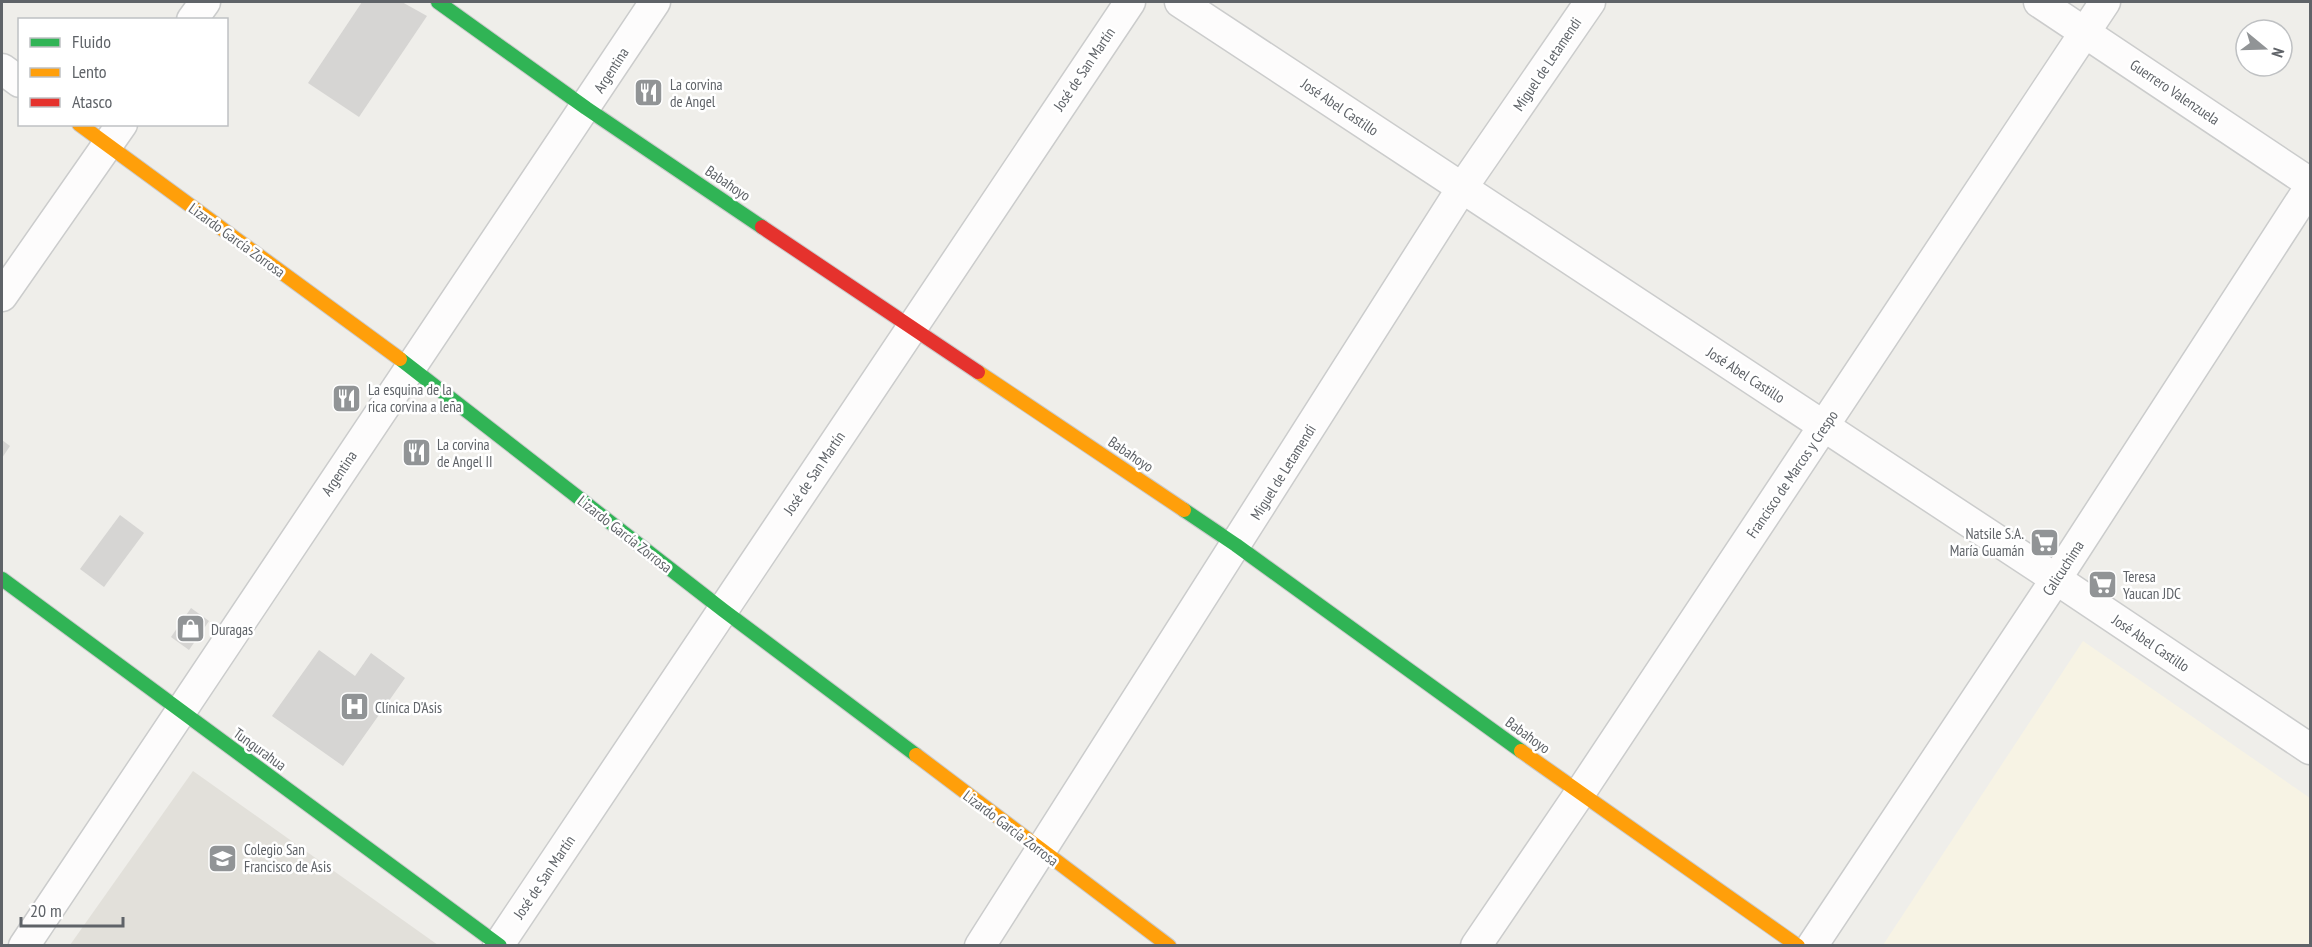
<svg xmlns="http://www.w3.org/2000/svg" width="2312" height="947" viewBox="0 0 2312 947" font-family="'PT Sans Narrow',sans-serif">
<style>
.commercial{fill:#f7f3e4}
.education{fill:#e2e0da}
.building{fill:#d6d5d3}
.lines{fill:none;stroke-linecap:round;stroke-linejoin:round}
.street-casing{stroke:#cbcccc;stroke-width:33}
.fast-casing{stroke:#cacacb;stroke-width:16}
.slow-casing{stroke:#cacacb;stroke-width:16}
.jam-casing{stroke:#cacacb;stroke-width:16}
.street{stroke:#fdfcfc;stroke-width:30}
.fast{stroke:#30b455;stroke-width:14}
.slow{stroke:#ff9f0a;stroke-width:14}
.jam{stroke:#e5322d;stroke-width:14}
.labels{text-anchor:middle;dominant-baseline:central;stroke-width:5;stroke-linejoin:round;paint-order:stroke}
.street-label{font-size:15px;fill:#5f6368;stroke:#fff}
.poi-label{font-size:15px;fill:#5f6368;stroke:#fff;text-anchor:start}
</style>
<rect width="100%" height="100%" fill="#efeeea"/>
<path class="commercial" d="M 2083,641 L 2310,798 L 2310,945 L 1883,945 Z"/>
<path class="education" d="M 193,771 L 438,945 L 70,945 Z"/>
<g class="building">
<path d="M 362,2 L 402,2 L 427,16 L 359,117 L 308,83 Z"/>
<path d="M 2,440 L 10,446 L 2,458 Z"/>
<path d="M 120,515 L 144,533 L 104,587 L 80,569 Z"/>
<path d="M 191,608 L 209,621 L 189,650 L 171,637 Z"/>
<path d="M 319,650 L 355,676 L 371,653 L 405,678 L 343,766 L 272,716 Z"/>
</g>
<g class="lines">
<defs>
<g id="street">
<path d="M 1180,2 L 2056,579 L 2310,749"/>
<path d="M 2039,2 L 2310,183"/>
<path d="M 192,20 L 205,2"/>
<path d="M 2,69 L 20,82"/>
<path d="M 2,296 L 122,124"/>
<path d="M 24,946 L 655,2"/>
<path d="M 498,946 L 1130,2"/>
<path d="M 980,946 L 1462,188 L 1590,2"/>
<path d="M 1476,946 L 1580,793 L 2105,2"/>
<path d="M 1812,946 L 2056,579 L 2310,187"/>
</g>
<g id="fast">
<path d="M 438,2 L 586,108 L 762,227"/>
<path d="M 400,359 L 723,610 L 916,755"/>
<path d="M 1184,510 L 1236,545 L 1521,751"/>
<path d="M 2,579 L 500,946"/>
</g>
<g id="slow">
<path d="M 79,124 L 400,359"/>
<path d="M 978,372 L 1184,510"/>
<path d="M 1521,751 L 1798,946"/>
<path d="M 916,755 L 1169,946"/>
</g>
<path id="jam" d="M 762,227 L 978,372"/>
</defs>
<use href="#street" class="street-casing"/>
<use href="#fast" class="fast-casing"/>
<use href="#slow" class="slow-casing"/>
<use href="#jam" class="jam-casing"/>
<use href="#street" class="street"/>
<use href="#fast" class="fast"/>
<use href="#slow" class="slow"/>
<use href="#jam" class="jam"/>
</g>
<defs>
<symbol id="restaurant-square" viewBox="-11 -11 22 22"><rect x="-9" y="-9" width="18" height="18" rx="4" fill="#919496" stroke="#fff"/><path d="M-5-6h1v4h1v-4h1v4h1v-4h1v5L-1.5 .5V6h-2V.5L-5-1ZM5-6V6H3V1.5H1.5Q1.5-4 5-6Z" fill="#fff"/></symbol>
<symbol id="supermarket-square" viewBox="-11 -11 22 22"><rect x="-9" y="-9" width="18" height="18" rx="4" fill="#919496" stroke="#fff"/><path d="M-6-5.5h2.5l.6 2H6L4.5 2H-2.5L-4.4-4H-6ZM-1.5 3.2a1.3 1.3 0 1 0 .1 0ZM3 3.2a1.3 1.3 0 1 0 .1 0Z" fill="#fff"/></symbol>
<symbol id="shop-square" viewBox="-11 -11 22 22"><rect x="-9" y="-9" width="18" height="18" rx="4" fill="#919496" stroke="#fff"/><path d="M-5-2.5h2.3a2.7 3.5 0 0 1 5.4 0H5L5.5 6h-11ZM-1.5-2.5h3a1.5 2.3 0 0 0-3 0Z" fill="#fff"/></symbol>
<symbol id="hospital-square" viewBox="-11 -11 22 22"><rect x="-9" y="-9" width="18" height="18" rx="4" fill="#919496" stroke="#fff"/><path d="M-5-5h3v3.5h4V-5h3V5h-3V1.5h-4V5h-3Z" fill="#fff"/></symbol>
<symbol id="school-square" viewBox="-11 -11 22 22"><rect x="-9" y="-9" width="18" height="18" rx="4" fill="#919496" stroke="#fff"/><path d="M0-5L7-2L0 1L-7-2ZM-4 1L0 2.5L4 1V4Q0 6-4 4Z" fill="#fff"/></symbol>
</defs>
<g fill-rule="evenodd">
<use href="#restaurant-square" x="632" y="76" width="33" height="33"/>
<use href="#restaurant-square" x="330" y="382" width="33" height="33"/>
<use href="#restaurant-square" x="400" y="436" width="33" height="33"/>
<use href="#supermarket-square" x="2028" y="526" width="33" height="33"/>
<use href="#supermarket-square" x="2086" y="568" width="33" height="33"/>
<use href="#shop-square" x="174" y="612" width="33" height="33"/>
<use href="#hospital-square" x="338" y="690" width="33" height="33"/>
<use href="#school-square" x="206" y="842" width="33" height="33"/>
</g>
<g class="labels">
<g class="street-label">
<text transform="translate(1547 64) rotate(-56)">Miguel de Letamendi</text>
<text transform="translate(1084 69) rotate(-56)">José de San Martín</text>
<text transform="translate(611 70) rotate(-57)">Argentina</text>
<text transform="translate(2175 92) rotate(34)">Guerrero Valenzuela</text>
<text transform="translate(1340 107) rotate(34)">José Abel Castillo</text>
<text transform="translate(728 183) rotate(34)">Babahoyo</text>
<text transform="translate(237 240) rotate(36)">Lizardo García Zorrosa</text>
<text transform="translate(1746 375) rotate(33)">José Abel Castillo</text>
<text transform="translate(1131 454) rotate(34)">Babahoyo</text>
<text transform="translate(1283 472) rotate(-58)">Miguel de Letamendi</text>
<text transform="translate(339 473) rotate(-56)">Argentina</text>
<text transform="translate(814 473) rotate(-56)">José de San Martín</text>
<text transform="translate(1792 474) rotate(-56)">Francisco de Marcos y Crespo</text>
<text transform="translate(625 534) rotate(38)">Lizardo García Zorrosa</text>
<text transform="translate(2063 568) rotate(-57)">Calicuchima</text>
<text transform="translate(2151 643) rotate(34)">José Abel Castillo</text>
<text transform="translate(1528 735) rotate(36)">Babahoyo</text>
<text transform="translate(260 749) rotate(36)">Tungurahua</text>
<text transform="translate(1011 828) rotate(37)">Lizardo García Zorrosa</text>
<text transform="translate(544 877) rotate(-56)">José de San Martín</text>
</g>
<g class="poi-label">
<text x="670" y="84">La corvina<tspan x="670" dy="17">de Angel</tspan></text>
<text x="368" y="389">La esquina de la<tspan x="368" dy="17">rica corvina a leña</tspan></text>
<text x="437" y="444">La corvina<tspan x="437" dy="17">de Angel II</tspan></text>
<text x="2024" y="533" text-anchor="end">Natsile S.A.<tspan x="2024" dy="17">María Guamán</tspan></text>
<text x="2123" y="576">Teresa<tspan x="2123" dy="17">Yaucan JDC</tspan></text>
<text x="211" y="629">Duragas</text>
<text x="375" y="707">Clínica D'Asis</text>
<text x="244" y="849">Colegio San<tspan x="244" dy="17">Francisco de Asis</tspan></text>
</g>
</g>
<rect width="2312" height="947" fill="none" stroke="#5f6368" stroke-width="6"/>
<rect x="18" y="18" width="210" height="108" fill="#ffffff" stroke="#bfc1c3" stroke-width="1.5"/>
<rect x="30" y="38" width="30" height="9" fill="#30b455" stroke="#bfc1c3" stroke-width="1.5"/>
<text x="72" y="48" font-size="18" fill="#5f6368">Fluido</text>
<rect x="30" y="68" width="30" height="9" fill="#ff9f0a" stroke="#bfc1c3" stroke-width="1.5"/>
<text x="72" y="78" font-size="18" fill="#5f6368">Lento</text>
<rect x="30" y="98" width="30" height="9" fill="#e5322d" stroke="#bfc1c3" stroke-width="1.5"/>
<text x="72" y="108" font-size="18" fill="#5f6368">Atasco</text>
<g transform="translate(2264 48) rotate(109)"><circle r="28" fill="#ffffff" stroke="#bfc1c3" stroke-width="1.5"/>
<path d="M0-4.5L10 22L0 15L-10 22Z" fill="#919496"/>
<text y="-9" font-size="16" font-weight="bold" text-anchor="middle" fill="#5f6368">N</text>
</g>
<path d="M21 917v9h102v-9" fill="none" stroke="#5f6368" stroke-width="3"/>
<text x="30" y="917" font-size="18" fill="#5f6368" stroke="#ffffff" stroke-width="4.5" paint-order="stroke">20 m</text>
</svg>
